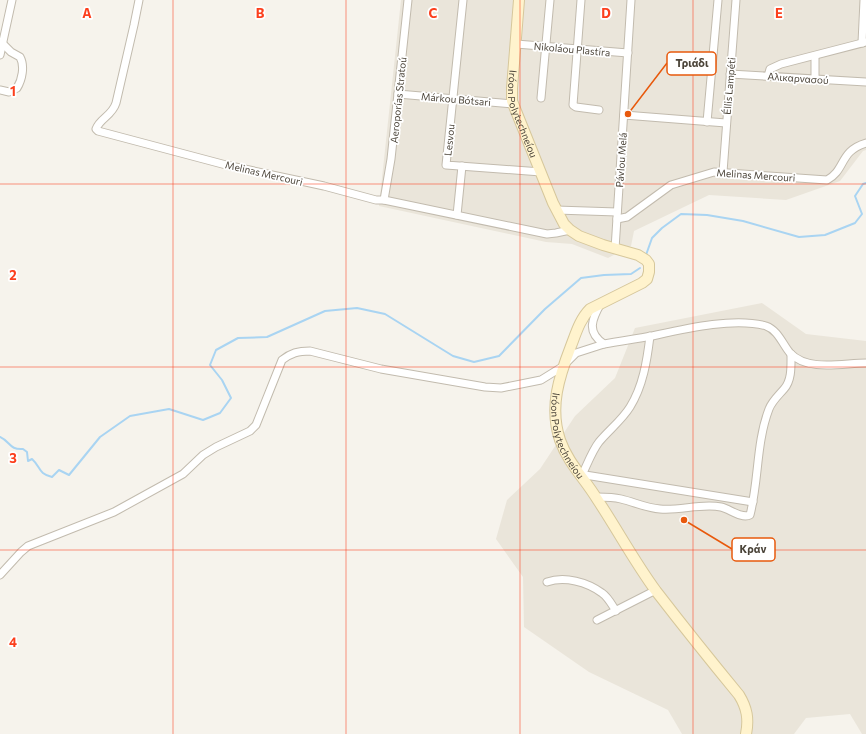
<svg xmlns="http://www.w3.org/2000/svg" width="866" height="734" viewBox="0 0 866 734" font-family="Commissioner,sans-serif">
<style>
.residential{fill:#eae5da}
.lines{fill:none;stroke-linecap:round;stroke-linejoin:round}
.stream{stroke:#a9d4f2;stroke-width:2}
.street-casing{stroke:#c2bbae;stroke-width:9}
.secondary-casing{stroke:#d6c79b;stroke-width:12}
.street{stroke:#fff;stroke-width:7}
.secondary{stroke:#fff3cd;stroke-width:10}
.grid{fill:none;stroke:#fc3f1d;stroke-width:1;stroke-opacity:0.55}
.labels{text-anchor:middle;dominant-baseline:central;stroke-width:3.5;stroke-linejoin:round;paint-order:stroke}
.street-label{font-size:10px;fill:#4b4439;stroke:#fff}
.grid-label{font-size:13px;text-anchor:middle;font-weight:bold;fill:#fc3f1d;stroke:#fff;stroke-width:3.5;stroke-linejoin:round;paint-order:stroke}
.leader{fill:none;stroke:#e8590c;stroke-width:1.5}
.callout-dot{fill:#e8590c;stroke:#fff;stroke-width:1.5}
.callout{fill:#fff;stroke:#e8590c;stroke-width:1.5}
.callout-label{font-size:11px;text-anchor:middle;font-weight:bold;fill:#4b4439}
</style>
<rect width="100%" height="100%" fill="#f6f3ec"/>
<g class="residential">
<path d="M 401,0 L 866,0 L 866,150 L 863,151 L 840,181 L 786,200 L 709,195 L 634,231 L 631,246 L 608,258 L 572,244 L 546,242 L 379,206 Z"/>
<path d="M 762,303 L 806,334 L 866,341 L 866,734 L 862,734 L 850,714 L 806,718 L 794,734 L 682,734 L 668,710 L 589,672 L 524,627 L 523,577 L 496,539 L 507,500 L 540,469 L 575,416 L 615,378 L 635,328 Z"/>
</g>
<g class="lines">
<g class="stream">
<path d="M 646,255 L 652,238 L 662,228 L 681,214 L 707,215 L 743,221 L 799,237 L 825,235 L 855,223 L 862,214 L 855,196 L 863,184 L 866,183"/>
<path d="M 0,437 C 11,442 9,450 23,449 L 27,452 L 28,461 L 32,459 C 41,467 38,474 52,477 L 59,470 L 69,475 L 100,437 L 130,416 L 169,409 L 203,420 L 220,413 L 231,398 L 222,380 L 210,365 L 216,350 L 238,338 L 267,337 L 325,311 L 357,308 L 385,314 L 453,356 L 474,362 L 499,356 L 545,309 L 581,278 L 604,275 L 631,274 L 640,268"/>
</g>
<defs>
<g id="street">
<path d="M 139,0 L 134,25 L 116,103 C 112,116 100,118 96,129 L 98,131 L 226,165 L 324,186 L 376,200 L 384,200 L 547,234 L 556,233 L 570,230"/>
<path d="M 463,0 L 446,165 L 541,172"/>
<path d="M 581,0 L 573,105 L 576,107 L 599,110"/>
<path d="M 862,43 L 864,0"/>
<path d="M 516,44 L 628,53"/>
<path d="M 0,55 L 12,0"/>
<path d="M 815,56 L 815,79"/>
<path d="M 730,74 L 866,82"/>
<path d="M 768,76 L 770,69 L 781,64 L 866,42"/>
<path d="M 0,90 L 9,92 L 17,88 C 22,80 25,66 20,57 L 11,52 L 2,43"/>
<path d="M 398,94 L 513,104"/>
<path d="M 541,98 L 550,0"/>
<path d="M 624,115 L 726,123"/>
<path d="M 707,122 L 718,0"/>
<path d="M 723,172 L 736,0"/>
<path d="M 384,200 L 391,159 L 408,0"/>
<path d="M 556,210 L 617,212"/>
<path d="M 457,215 L 462,166"/>
<path d="M 617,219 L 627,217 L 671,185 L 714,172 L 827,180 C 846,170 839,151 866,143"/>
<path d="M 615,249 L 631,0"/>
<path d="M 601,303 C 592,319 586,332 604,344 C 620,341 636,339 652,336 C 684,329 734,317 766,326 C 778,330 783,345 790,353 C 808,372 843,363 866,363"/>
<path d="M 579,474 L 753,502"/>
<path d="M 583,479 L 582,475 C 587,465 592,451 599,442 C 609,430 622,420 630,407 C 643,386 647,361 650,336"/>
<path d="M 597,497 C 605,497 613,497 621,499 C 634,502 646,508 660,509 C 680,511 701,503 721,507 C 730,509 741,519 750,515 C 759,480 756,443 769,409 C 772,401 778,396 784,389 C 792,380 791,366 791,354"/>
<path d="M 0,575 L 21,552 L 28,546 L 114,512 L 183,474 L 203,455 L 216,447 L 250,431 L 256,425 L 282,360 C 291,353 298,351 310,351 L 381,369 L 485,387 L 501,388 L 541,380 L 562,367 L 576,353 L 604,344"/>
<path d="M 547,582 C 565,576 587,582 602,593 C 608,597 612,605 616,611"/>
<path d="M 597,620 L 656,590"/>
</g>
<g id="secondary">
<path id="s1" d="M 519,0 L 512,88 L 512,101 L 553,203 L 564,224 L 570,230 L 579,236 L 603,245 L 638,255 L 646,260 L 649,264 L 649,272 L 647,279 L 642,283 L 590,309 C 580,319 576,333 571,346 C 559,377 549,407 560,440 C 568,463 585,479 597,499 C 617,529 634,561 656,591 C 683,626 711,661 739,695 C 747,708 749,719 746,734"/>
</g>
</defs>
<use href="#street" class="street-casing"/>
<use href="#secondary" class="secondary-casing"/>
<use href="#street" class="street"/>
<use href="#secondary" class="secondary"/>
</g>
<path class="grid" d="M 173,0 L 173,734M 346,0 L 346,734M 520,0 L 520,734M 693,0 L 693,734M 0,184 L 866,184M 0,367 L 866,367M 0,550 L 866,550"/>
<g class="labels">
<g class="street-label">
<text transform="translate(572 49) rotate(5)">Nikoláou Plastíra</text>
<text transform="translate(798 78) rotate(4)">Αλικαρνασού</text>
<text transform="translate(729 86) rotate(-85)">Éllis Lampéti</text>
<text transform="translate(456 99) rotate(5)">Márkou Bótsari</text>
<text transform="translate(398 100) rotate(-84)">Aeroporías Stratoú</text>
<text stroke="none"><textPath href="#s1" startOffset="116">Iróon Polytechneíou</textPath></text>
<text transform="translate(449 140) rotate(-84)">Lesvou</text>
<text transform="translate(621 160) rotate(-86)">Pávlou Melá</text>
<text transform="translate(264 173) rotate(13)">Melinas Mercouri</text>
<text transform="translate(756 175) rotate(4)">Melinas Mercouri</text>
<text stroke="none"><textPath href="#s1" startOffset="547">Iróon Polytechneíou</textPath></text>
</g>
</g>
<g class="grid-label">
<text x="87" y="18">A</text>
<text x="260" y="18">B</text>
<text x="433" y="18">C</text>
<text x="606" y="18">D</text>
<text x="779" y="18">E</text>
<text x="13" y="96">1</text>
<text x="13" y="280">2</text>
<text x="13" y="463">3</text>
<text x="13" y="647">4</text>
</g>
<path class="leader" d="M628 114L667 63M684 520L732 549"/>
<g class="callout-dot">
<circle cx="628" cy="114" r="4"/>
<circle cx="684" cy="520" r="4"/>
</g>
<g class="callout">
<rect x="667" y="52" width="49" height="23" rx="4"/>
<rect x="732" y="538" width="43" height="23" rx="4"/>
</g>
<g class="callout-label">
<text x="692" y="67">Τριάδι</text>
<text x="753" y="553">Κράν</text>
</g>
</svg>
